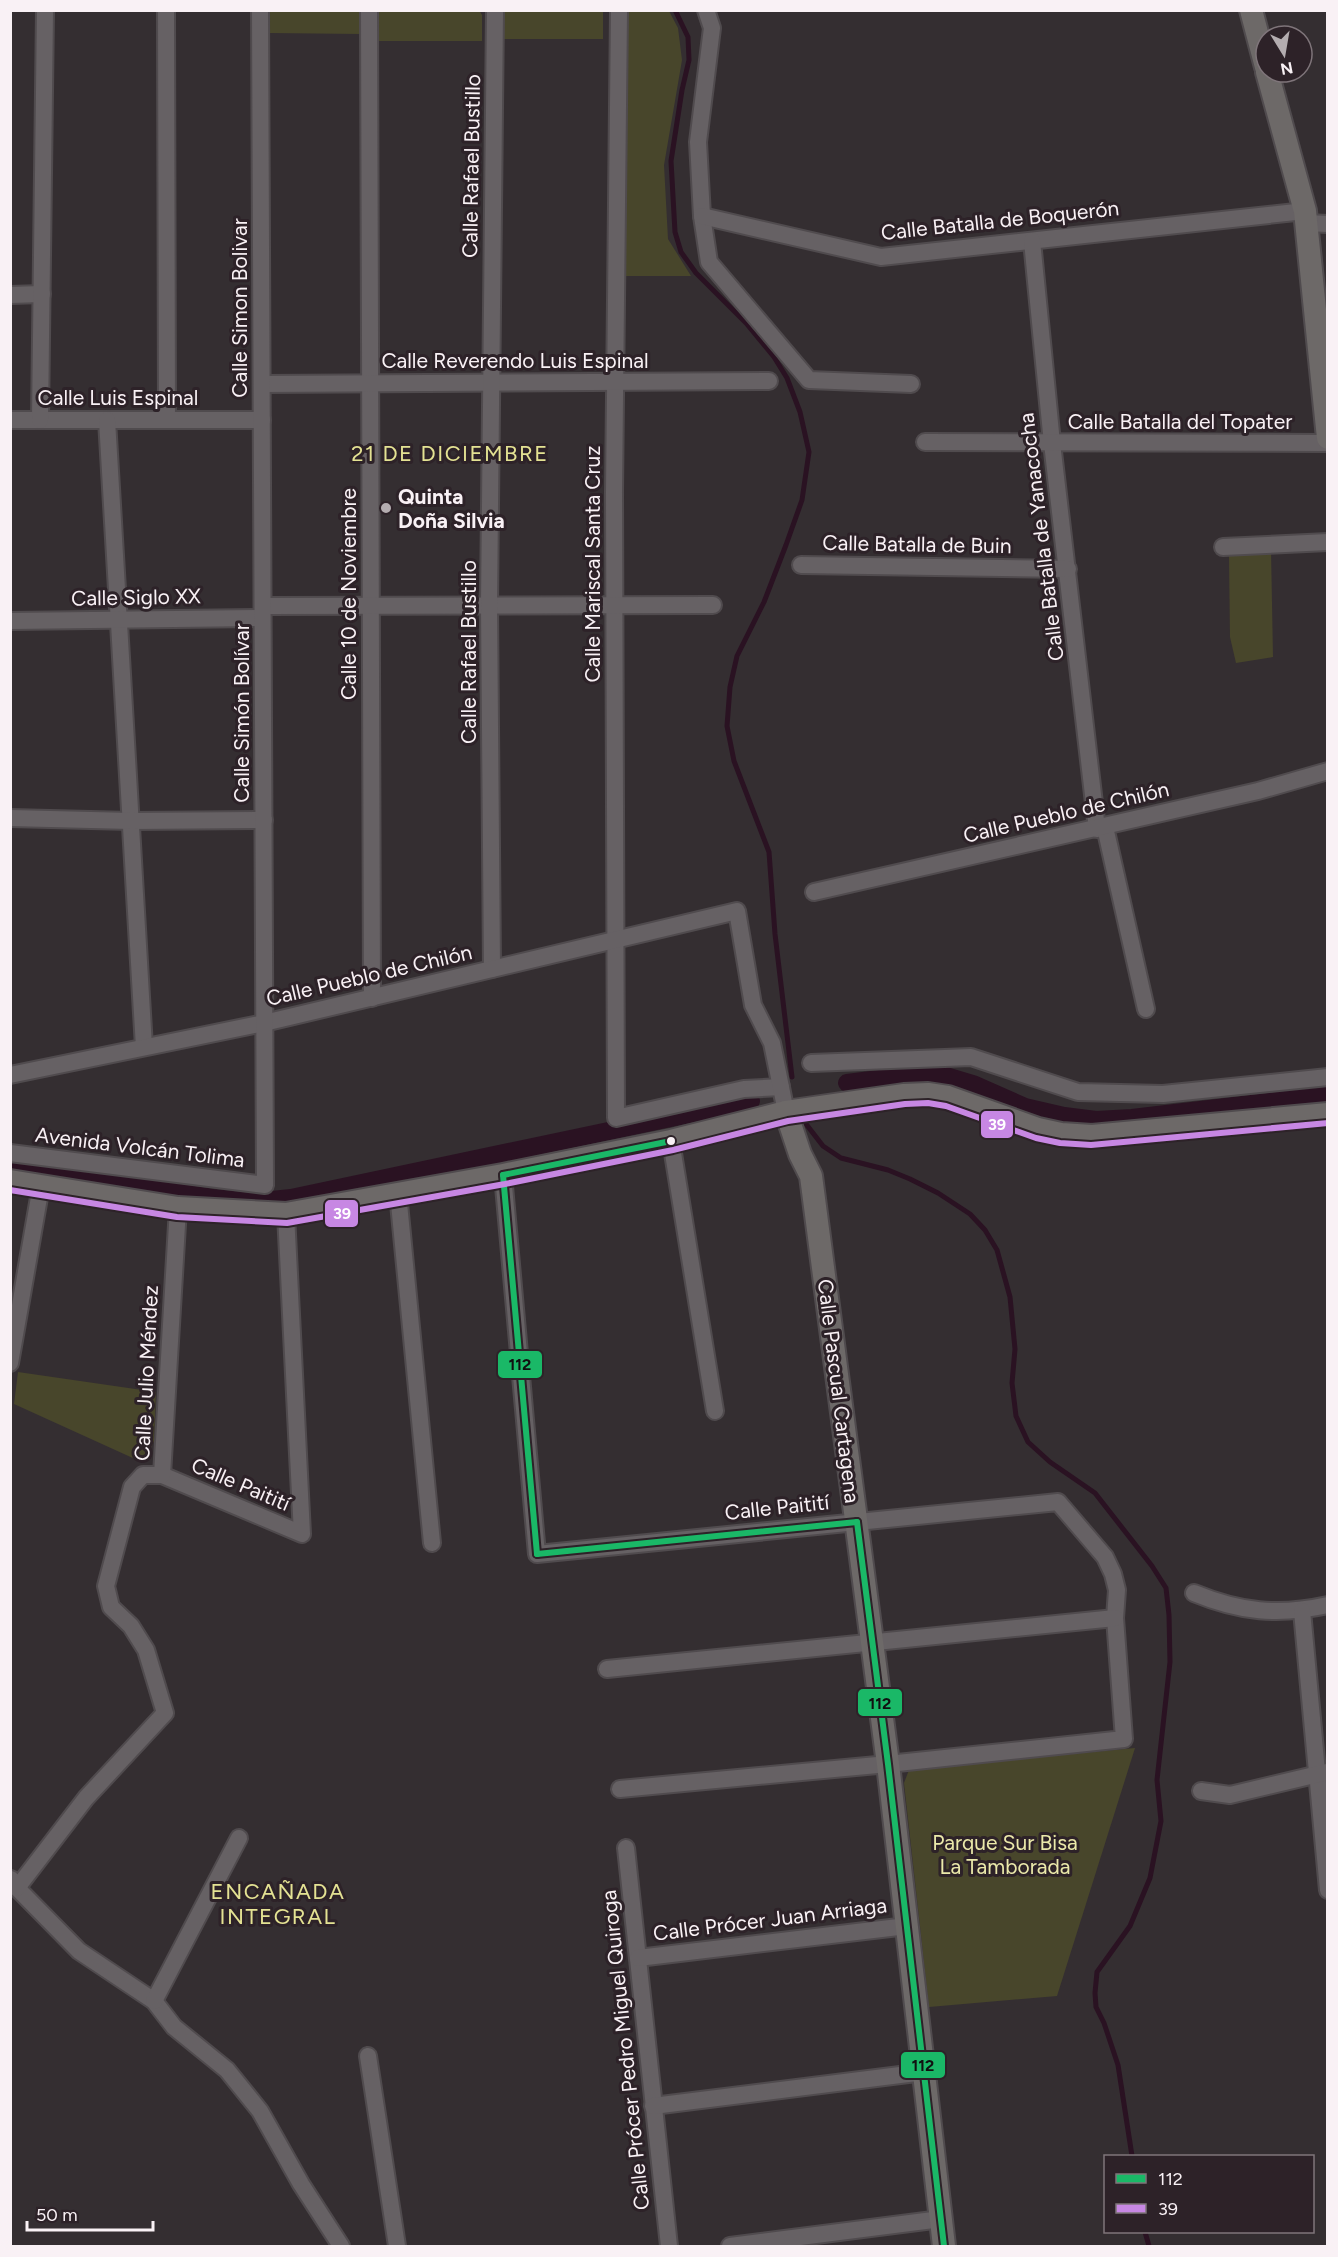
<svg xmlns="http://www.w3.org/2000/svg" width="1338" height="2257" viewBox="0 0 1338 2257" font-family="Figtree,sans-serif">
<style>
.green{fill:#48462b}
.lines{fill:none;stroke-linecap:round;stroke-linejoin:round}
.stream{stroke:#2a1222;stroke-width:5}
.canal{stroke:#2a1222;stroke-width:18}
.street-casing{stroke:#504b4e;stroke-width:20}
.secondary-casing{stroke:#504b4e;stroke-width:26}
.street{stroke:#666164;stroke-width:16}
.secondary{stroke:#6d6968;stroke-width:22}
.bus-1-casing{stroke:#2d2228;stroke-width:10}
.bus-2-casing{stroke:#2d2228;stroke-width:10}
.bus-1{stroke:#1ab867;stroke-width:6}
.bus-2{stroke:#c787e3;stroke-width:6}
.poi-dot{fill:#b4adb0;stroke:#2d2228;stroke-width:2}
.bus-dot{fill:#f9f1f5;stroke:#2d2228;stroke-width:2}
.labels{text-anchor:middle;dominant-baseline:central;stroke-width:6;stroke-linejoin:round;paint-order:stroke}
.street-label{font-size:21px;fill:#f9f1f5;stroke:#2d2228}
.poi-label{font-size:21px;font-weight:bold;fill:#f9f1f5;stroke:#2d2228;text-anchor:start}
.park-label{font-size:21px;fill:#ebe9aa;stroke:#2d2228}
.neighbourhood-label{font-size:22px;letter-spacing:1.5px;fill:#e4e293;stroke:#2d2228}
.line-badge{stroke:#2d2228;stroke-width:2}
.badge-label{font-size:16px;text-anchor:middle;font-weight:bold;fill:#fff}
.pale-badge-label{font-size:16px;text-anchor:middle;font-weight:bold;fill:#111}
</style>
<rect width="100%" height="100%" fill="#342e31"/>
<g class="green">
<path d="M 479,10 L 482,15 L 482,41 L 378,41 L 378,11 Z"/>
<path d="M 628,10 L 669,11 L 678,28 L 682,60 L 664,165 L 668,239 L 691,276 L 624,276 Z"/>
<path d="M 270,11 L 362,11 L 361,34 L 269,33 Z"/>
<rect x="502" y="11" width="101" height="28"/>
<path d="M 1271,550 L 1273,657 L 1236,663 L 1230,637 L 1229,555 Z"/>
<path d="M 18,1372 L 156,1392 L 154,1441 L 147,1455 L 135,1459 L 14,1404 Z"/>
<path d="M 1135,1748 L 1057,1996 L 929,2007 L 904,1783 L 909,1770 Z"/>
</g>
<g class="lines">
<g class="stream">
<path d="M 675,10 L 688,37 L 689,60 L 682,90 L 671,161 L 675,232 L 681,252 L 696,273 L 746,323 L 774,357 L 787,378 L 800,412 L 809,452 L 802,500 L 786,545 L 764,602 L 737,656 L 730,687 L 727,726 L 734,761 L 769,852 L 775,934 L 792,1077"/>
<path d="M 806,1124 L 823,1146 L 841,1158 L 888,1170 L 910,1179 L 938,1193 L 970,1214 L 985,1230 L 997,1250 L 1010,1297 L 1015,1349 L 1012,1383 L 1016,1416 L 1028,1442 L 1050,1462 L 1095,1493 L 1152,1566 L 1166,1588 L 1169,1615 L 1170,1662 L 1157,1780 L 1161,1821 L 1150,1878 L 1130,1926 L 1097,1972 L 1095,1993 L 1096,2007 L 1104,2023 L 1118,2065 L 1132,2156"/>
<path d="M 1145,2232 L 1149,2246"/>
</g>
<g class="canal">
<path d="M 847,1083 L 920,1074 L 943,1075 L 973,1084 L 1025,1107 L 1064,1116 L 1096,1120 L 1132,1118 L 1328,1095"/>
<path d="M 10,1167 L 213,1198 L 252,1202 L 291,1198 L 751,1101"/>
</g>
<defs>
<g id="street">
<path d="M 166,10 L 167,420"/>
<path d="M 369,10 L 372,998"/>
<path d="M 619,10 L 614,493 L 616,1118 L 744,1089 L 781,1087"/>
<path d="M 706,10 L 712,28 L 698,142 L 702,216 L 709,262 L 809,380 L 911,384"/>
<path d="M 702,216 L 881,257 L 1305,211"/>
<path d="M 1306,223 L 1328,224"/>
<path d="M 1032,241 L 1052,443 L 1097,829"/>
<path d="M 10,295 L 42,294"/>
<path d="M 262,384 L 769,381"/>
<path d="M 10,420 L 262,420"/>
<path d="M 40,420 L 45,10"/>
<path d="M 107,420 L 144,1047"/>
<path d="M 925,442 L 1328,443"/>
<path d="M 1223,547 L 1328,542"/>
<path d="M 801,565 L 1068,569"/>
<path d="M 264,606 L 713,605"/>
<path d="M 10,621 L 262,618"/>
<path d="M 10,818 L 131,821 L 264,820"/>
<path d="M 1105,827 L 1146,1009"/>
<path d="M 814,892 L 1258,791 L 1328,771"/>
<path d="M 492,969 L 489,605 L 495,10"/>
<path d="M 811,1063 L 971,1057 L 1078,1092 L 1163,1094 L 1328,1077"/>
<path d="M 10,1075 L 264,1023 L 737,911 L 753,1005 L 772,1043 L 786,1112"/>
<path d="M 671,1141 L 715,1411"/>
<path d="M 10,1153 L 265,1185 L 260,10"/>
<path d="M 503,1175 L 537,1554 L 1058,1502 L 1105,1557 L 1113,1574 L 1117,1590 L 1115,1618 L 1124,1739 L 888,1764 L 620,1789"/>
<path d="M 398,1193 L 432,1543"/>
<path d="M 10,1363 L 41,1186"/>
<path d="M 162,1475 L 302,1534 L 286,1214"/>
<path d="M 1194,1593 C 1240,1612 1278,1616 1328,1605"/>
<path d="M 1302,1611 L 1328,1890"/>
<path d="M 607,1669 L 1115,1618"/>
<path d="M 1201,1791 L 1230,1795 L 1327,1772"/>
<path d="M 626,1848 L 669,2246"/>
<path d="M 11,1879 L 17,1888 L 79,1951 L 154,2001 L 174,2027 L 227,2070 L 260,2111 L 301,2184 L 341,2246"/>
<path d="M 17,1888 L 86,1798 L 165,1713 L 146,1650 L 131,1626 L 111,1607 L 106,1586 L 132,1487 L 143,1475 L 162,1475 L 178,1208"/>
<path d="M 638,1958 L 907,1926"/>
<path d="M 154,2001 L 239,1838"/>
<path d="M 368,2056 L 397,2246"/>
<path d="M 653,2106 L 924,2072"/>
<path d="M 730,2246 L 941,2219"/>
</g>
<g id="secondary">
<path d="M 1251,10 L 1266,67"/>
<path d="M 1267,72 L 1305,211 L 1328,438"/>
<path d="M 786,1112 L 800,1154 L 811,1176 L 888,1764 L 944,2246"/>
<path d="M 10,1181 L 178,1208 L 286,1214 L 503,1175 L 671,1141 L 786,1112 L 904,1095 L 928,1094 L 948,1097 L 1038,1129 L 1061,1134 L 1092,1136 L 1328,1114"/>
</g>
</defs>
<use href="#street" class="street-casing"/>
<use href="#secondary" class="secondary-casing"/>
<use href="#street" class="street"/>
<use href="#secondary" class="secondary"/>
<defs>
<g id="bus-1">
<path d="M 503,1175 L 537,1554"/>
<path d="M 503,1175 L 671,1141"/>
<path d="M 857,1522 L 888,1764 L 944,2246"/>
<path d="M 537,1554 L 857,1522"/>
</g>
<path id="bus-2" d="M 10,1190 L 177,1217 L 287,1223 L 505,1184 L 673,1150 L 788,1121 L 905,1104 L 928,1103 L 946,1106 L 1036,1138 L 1060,1143 L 1091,1145 L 1328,1123"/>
</defs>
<use href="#bus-1" class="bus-1-casing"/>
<use href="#bus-2" class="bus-2-casing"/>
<use href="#bus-1" class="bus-1"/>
<use href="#bus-2" class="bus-2"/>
</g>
<circle class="poi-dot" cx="386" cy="508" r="6"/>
<circle class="bus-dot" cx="671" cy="1141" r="5"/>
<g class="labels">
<g class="street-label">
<text transform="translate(471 166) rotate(-89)">Calle Rafael Bustillo</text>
<text transform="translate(1000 220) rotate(-6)">Calle Batalla de Boquerón</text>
<text transform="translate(239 308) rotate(-90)">Calle Simon Bolivar</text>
<text x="515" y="360">Calle Reverendo Luis Espinal</text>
<text x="118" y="397">Calle Luis Espinal</text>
<text x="1180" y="421">Calle Batalla del Topater</text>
<text transform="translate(1041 537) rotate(-97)">Calle Batalla de Yanacocha</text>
<text transform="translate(917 544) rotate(1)">Calle Batalla de Buin</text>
<text transform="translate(592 564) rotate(-90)">Calle Mariscal Santa Cruz</text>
<text transform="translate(348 594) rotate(-90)">Calle 10 de Noviembre</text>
<text transform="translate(136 597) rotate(-1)">Calle Siglo XX</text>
<text transform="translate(468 652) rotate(-90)">Calle Rafael Bustillo</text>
<text transform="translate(241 713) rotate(-90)">Calle Simón Bolívar</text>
<text transform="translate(1066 812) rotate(-13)">Calle Pueblo de Chilón</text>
<text transform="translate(369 975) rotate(-13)">Calle Pueblo de Chilón</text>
<text transform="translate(140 1147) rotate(7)">Avenida Volcán Tolima</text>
<text transform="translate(146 1373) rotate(-87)">Calle Julio Méndez</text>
<text transform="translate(839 1391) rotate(83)">Calle Pascual Cartagena</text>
<text transform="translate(241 1484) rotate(23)">Calle Paitití</text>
<text transform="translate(777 1507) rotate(-6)">Calle Paitití</text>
<text transform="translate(770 1919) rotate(-7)">Calle Prócer Juan Arriaga</text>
<text transform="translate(625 2050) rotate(-96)">Calle Prócer Pedro Miguel Quiroga</text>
</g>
<g class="poi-label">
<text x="398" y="496">Quinta<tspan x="398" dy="24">Doña Silvia</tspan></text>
</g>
<g class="park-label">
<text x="1005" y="1842">Parque Sur Bisa<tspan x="1005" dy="24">La Tamborada</tspan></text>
</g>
<g class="neighbourhood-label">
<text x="450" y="453">21 DE DICIEMBRE</text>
<text x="278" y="1891">ENCAÑADA<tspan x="278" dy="25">INTEGRAL</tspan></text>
</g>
</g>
<g class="line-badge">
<rect x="980" y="1110" width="34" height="29" rx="6" fill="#c787e3"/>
<rect x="324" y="1199" width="35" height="29" rx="6" fill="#c787e3"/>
<rect x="497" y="1350" width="46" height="29" rx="6" fill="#1ab867"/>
<rect x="857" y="1688" width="46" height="29" rx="6" fill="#1ab867"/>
<rect x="900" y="2051" width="46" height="28" rx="6" fill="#1ab867"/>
</g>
<g class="badge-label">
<text x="997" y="1130">39</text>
<text x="342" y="1219">39</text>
</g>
<g class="pale-badge-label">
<text x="520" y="1370">112</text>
<text x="880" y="1709">112</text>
<text x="923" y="2071">112</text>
</g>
<rect width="1338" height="2257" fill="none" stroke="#f9f1f5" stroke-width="24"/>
<rect x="1104" y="2155" width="210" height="78" fill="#2d2228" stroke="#7f757a" stroke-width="1.5"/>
<rect x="1116" y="2174" width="30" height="9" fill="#1ab867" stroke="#7f757a" stroke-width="1.5"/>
<text x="1158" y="2185" font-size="18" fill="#f9f1f5">112</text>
<rect x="1116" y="2204" width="30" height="9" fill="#c787e3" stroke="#7f757a" stroke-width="1.5"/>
<text x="1158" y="2215" font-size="18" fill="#f9f1f5">39</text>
<g transform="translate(1284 54) rotate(169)"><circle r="28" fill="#2d2228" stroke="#7f757a" stroke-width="1.5"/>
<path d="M0-4.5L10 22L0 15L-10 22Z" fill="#b4adb0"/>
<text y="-9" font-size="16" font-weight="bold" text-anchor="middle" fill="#f9f1f5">N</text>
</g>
<path d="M27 2221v9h126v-9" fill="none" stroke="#f9f1f5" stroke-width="3"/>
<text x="36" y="2221" font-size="18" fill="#f9f1f5" stroke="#2d2228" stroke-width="4.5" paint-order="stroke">50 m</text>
</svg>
